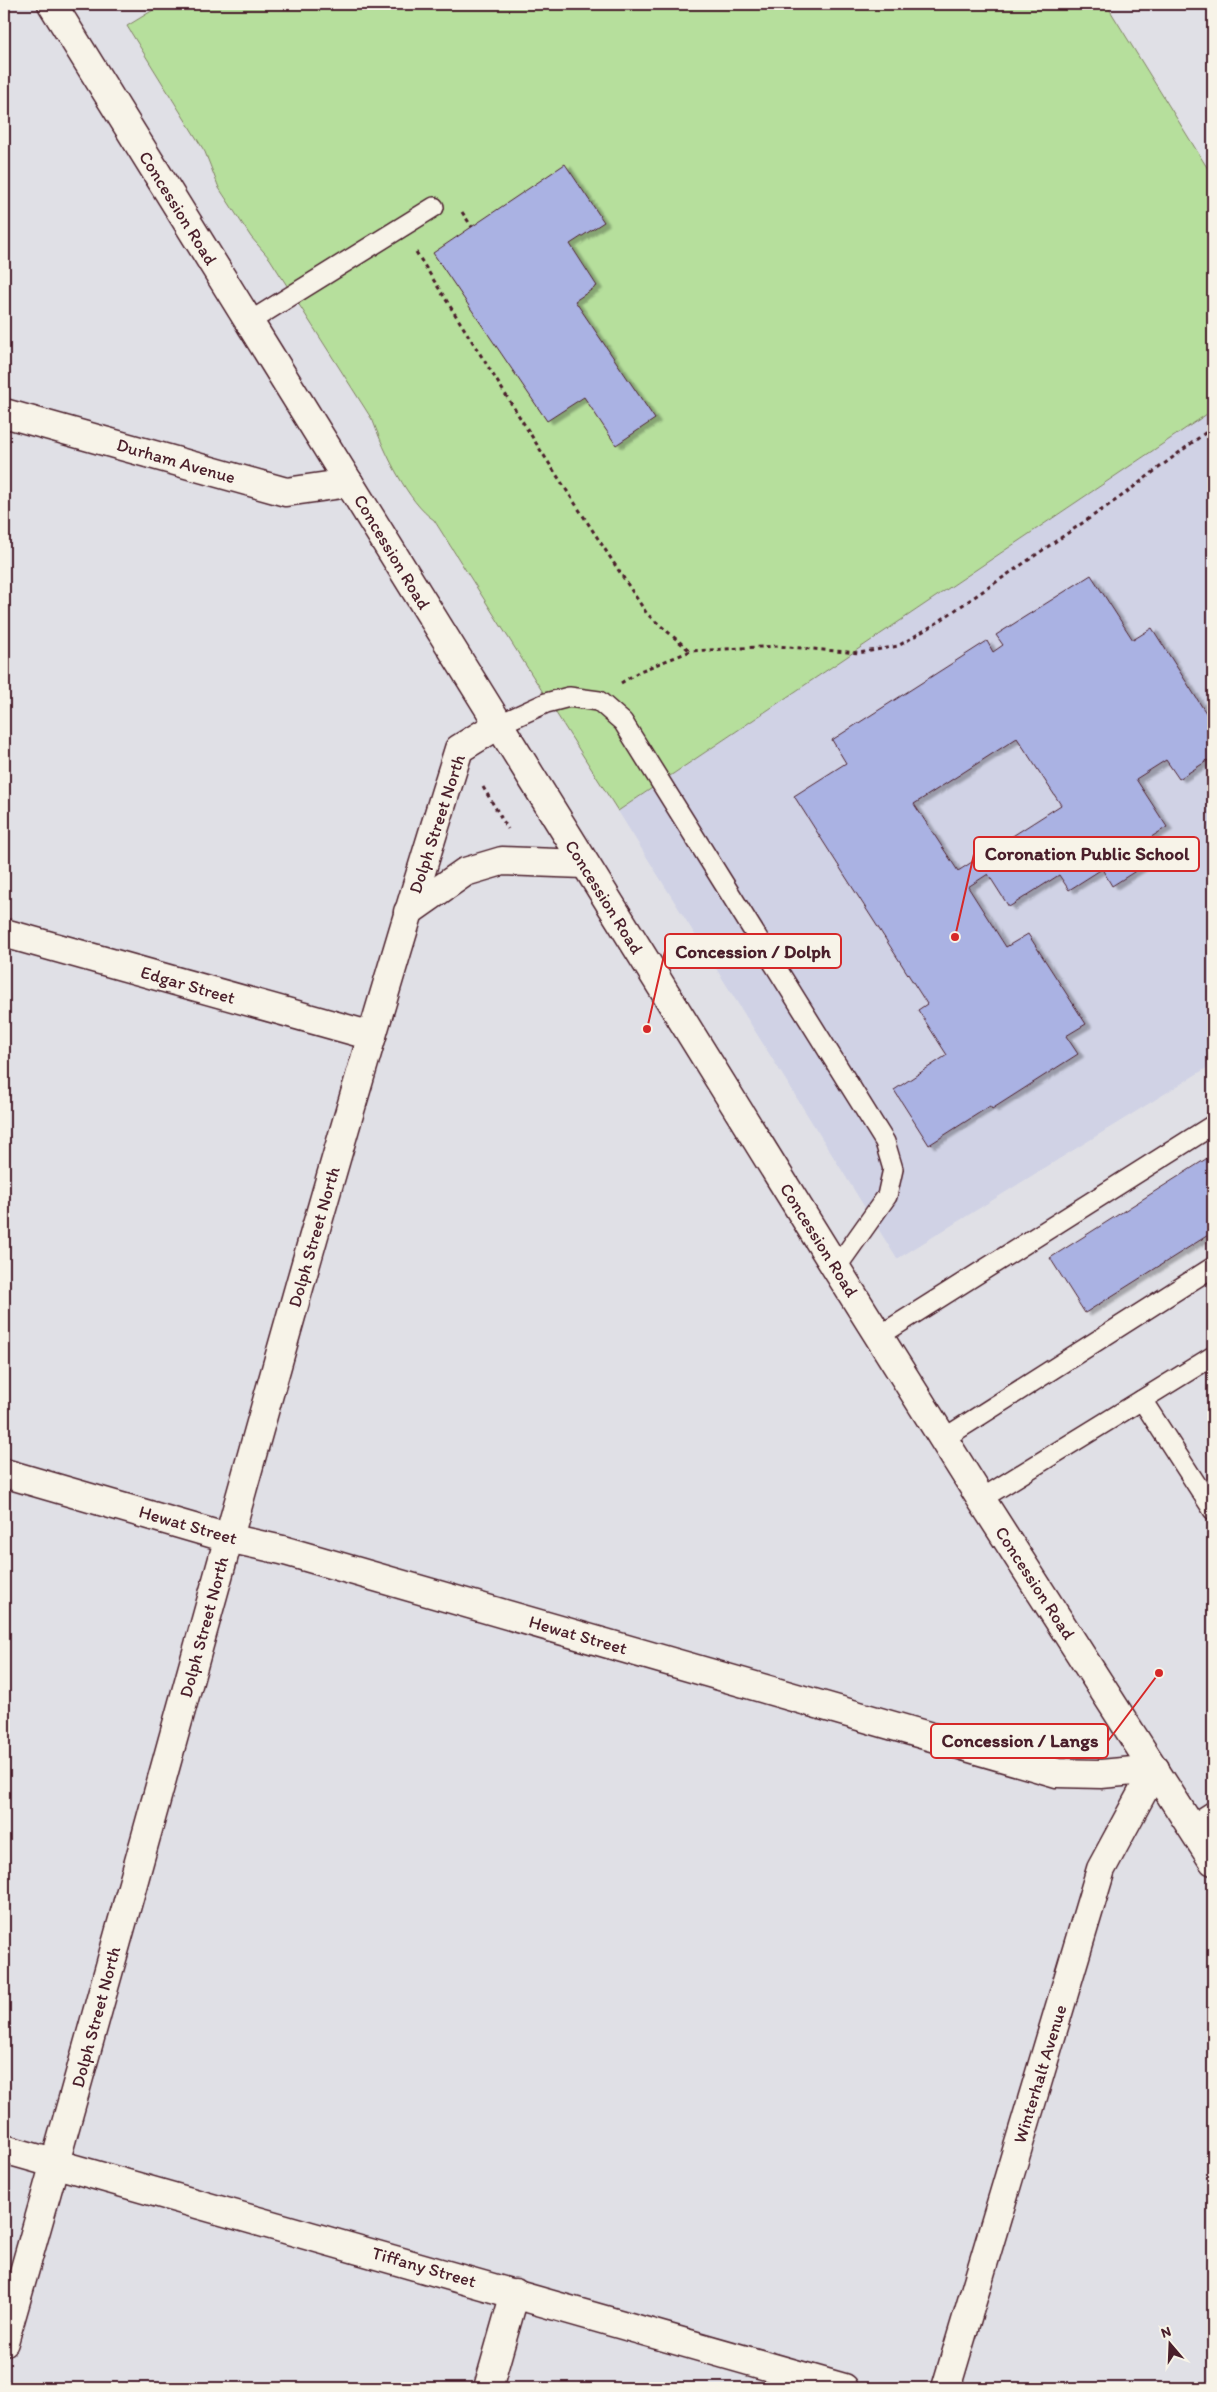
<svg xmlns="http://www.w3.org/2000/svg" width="1217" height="2392" viewBox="0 0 1217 2392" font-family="Itim,sans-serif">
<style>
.built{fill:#d0d2e5}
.green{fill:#b6df9c;stroke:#807f64}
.building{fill:#aab2e3;stroke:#4a1f2b;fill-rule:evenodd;filter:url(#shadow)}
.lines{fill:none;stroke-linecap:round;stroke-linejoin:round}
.lane-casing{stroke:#4a1f2b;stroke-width:22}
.street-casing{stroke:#4a1f2b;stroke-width:31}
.secondary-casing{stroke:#4a1f2b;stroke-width:31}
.path{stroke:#4a1f2b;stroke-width:3;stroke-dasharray:4 4;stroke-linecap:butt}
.lane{stroke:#f7f3e8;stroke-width:19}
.street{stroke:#f7f3e8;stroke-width:28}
.secondary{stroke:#f7f3e8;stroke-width:28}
.labels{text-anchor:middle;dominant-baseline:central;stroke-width:4;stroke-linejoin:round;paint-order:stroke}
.street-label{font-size:18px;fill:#4a1f2b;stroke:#f7f3e8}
.leader{fill:none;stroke:#d62828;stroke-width:2}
.callout-dot{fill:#d62828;stroke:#f7f3e8;stroke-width:2}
.callout{fill:#f7f3e8;stroke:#d62828;stroke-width:2}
.callout-label{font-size:19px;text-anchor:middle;font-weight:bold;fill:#4a1f2b}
</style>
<defs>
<filter id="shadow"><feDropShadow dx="5.5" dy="3" stdDeviation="1" flood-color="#0004"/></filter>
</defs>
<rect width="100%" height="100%" fill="#e0e0e6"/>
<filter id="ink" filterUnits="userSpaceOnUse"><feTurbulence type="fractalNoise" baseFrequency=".02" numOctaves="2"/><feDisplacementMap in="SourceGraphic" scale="10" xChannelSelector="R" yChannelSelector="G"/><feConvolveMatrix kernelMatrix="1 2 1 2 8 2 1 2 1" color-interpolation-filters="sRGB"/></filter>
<g filter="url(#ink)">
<path class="built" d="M 1213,410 L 1213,1064 L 897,1259 L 618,811 Z"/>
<path class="green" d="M 163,4 L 1106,4 L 1213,177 L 1213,410 L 618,811 L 434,520 C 408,503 384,451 373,421 L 270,259 L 251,237 L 219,188 L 205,152 L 127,26 Z"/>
<g class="building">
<path d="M 565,164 L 604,222 L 570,244 L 597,286 L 575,301 L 655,419 L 616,445 L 584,397 L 547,421 L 433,253 Z"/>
<path d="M 1091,575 L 1133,640 L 1152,628 L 1213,724 L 1213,757 L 1179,779 L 1166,760 L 1136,779 L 1167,827 L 1134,848 L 1145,865 L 1112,886 L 1102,869 L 1069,890 L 1059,875 L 1009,907 L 988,874 L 968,887 L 1006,947 L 1028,934 L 1086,1024 L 1066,1036 L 1078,1054 L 992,1109 L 990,1106 L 929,1145 L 894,1090 L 947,1055 L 918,1010 L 927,1004 L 794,796 L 846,763 L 832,740 L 987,641 L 993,652 L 1003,645 L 996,635 ZM 1017,738 L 1061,805 L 958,871 L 914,804 Z"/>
<path d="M 1209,1157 L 1210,1160 L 1213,1158 L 1213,1232 L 1085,1313 L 1050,1258 Z"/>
</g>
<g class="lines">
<defs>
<g id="lane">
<path d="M 249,322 L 434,207"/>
<path d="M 498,725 L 546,703 L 569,697 L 599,701 L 623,722 L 885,1142 L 893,1169 L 887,1196 L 836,1268"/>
<path d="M 879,1336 L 1213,1125"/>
<path d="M 1142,1400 L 1213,1510"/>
<path d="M 943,1439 L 1213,1267"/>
<path d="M 981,1499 L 1213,1356"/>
<path d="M 1191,1825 L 1213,1811"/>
</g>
<g id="street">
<path d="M 4,413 L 286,492 L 349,483"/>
<path d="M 408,912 L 465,872 L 502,861 L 584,864"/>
<path d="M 4,933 L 372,1036"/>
<path d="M 4,1473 L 228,1538 L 282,1550 L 1057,1773 L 1101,1774 L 1155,1769"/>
<path d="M 4,2149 L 844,2388"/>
<path d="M 4,2342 C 157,1811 294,1276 459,749 L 498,725"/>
<path d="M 488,2388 L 515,2293"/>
<path d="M 946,2388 L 1101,1869 L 1155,1769"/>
</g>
<path id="secondary" d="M 52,4 L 836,1268 L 981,1499 L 1213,1861"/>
</defs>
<use href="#lane" class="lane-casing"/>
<use href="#street" class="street-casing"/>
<use href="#secondary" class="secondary-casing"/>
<g class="path">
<path d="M 462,212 L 472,227"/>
<path d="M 416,252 L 541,451 L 647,614 L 690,651"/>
<path d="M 621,683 L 640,671 L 691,651 L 777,646 L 859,653 L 898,646 L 932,626 L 1119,498 L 1213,427"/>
<path d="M 483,787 L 508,829"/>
</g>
<use href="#lane" class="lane"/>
<use href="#street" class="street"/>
<use href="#secondary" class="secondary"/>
</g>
</g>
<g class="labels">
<g class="street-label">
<text transform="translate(178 208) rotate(58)">Concession Road</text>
<text transform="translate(176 461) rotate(16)">Durham Avenue</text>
<text transform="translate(392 552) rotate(59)">Concession Road</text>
<text transform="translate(437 824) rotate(-72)">Dolph Street North</text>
<text transform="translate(604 897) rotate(58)">Concession Road</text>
<text transform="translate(188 985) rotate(16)">Edgar Street</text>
<text transform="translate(314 1237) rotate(-74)">Dolph Street North</text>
<text transform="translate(819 1240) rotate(58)">Concession Road</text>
<text transform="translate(188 1525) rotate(16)">Hewat Street</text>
<text transform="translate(1035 1583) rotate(57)">Concession Road</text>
<text transform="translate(204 1627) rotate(-75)">Dolph Street North</text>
<text transform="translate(578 1635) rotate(16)">Hewat Street</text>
<text transform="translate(96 2017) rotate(-75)">Dolph Street North</text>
<text transform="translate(1040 2074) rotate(-73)">Winterhalt Avenue</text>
<text transform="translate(424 2267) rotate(16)">Tiffany Street</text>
</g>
</g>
<path class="leader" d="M955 937L974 854M647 1029L665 951M1159 1673L1108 1741"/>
<g class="callout-dot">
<circle cx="955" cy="937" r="5"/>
<circle cx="647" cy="1029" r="5"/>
<circle cx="1159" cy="1673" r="5"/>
</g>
<g class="callout">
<rect x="974" y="837" width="225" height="34" rx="5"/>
<rect x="665" y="934" width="176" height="34" rx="5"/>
<rect x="931" y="1724" width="177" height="34" rx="5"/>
</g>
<g class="callout-label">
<text x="1087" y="860">Coronation Public School</text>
<text x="753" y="958">Concession / Dolph</text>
<text x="1020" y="1747">Concession / Langs</text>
</g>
<rect width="1217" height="2392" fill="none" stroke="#f7f3e8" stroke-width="20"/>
<rect x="10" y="10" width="1197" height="2372" fill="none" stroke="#4a1f2b" stroke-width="2" filter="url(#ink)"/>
<g transform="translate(1170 2344) rotate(341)" stroke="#f7f3e8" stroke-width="4" paint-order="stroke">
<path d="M0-4L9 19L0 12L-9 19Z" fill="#4a1f2b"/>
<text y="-8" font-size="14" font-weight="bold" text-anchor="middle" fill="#4a1f2b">N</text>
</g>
</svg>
